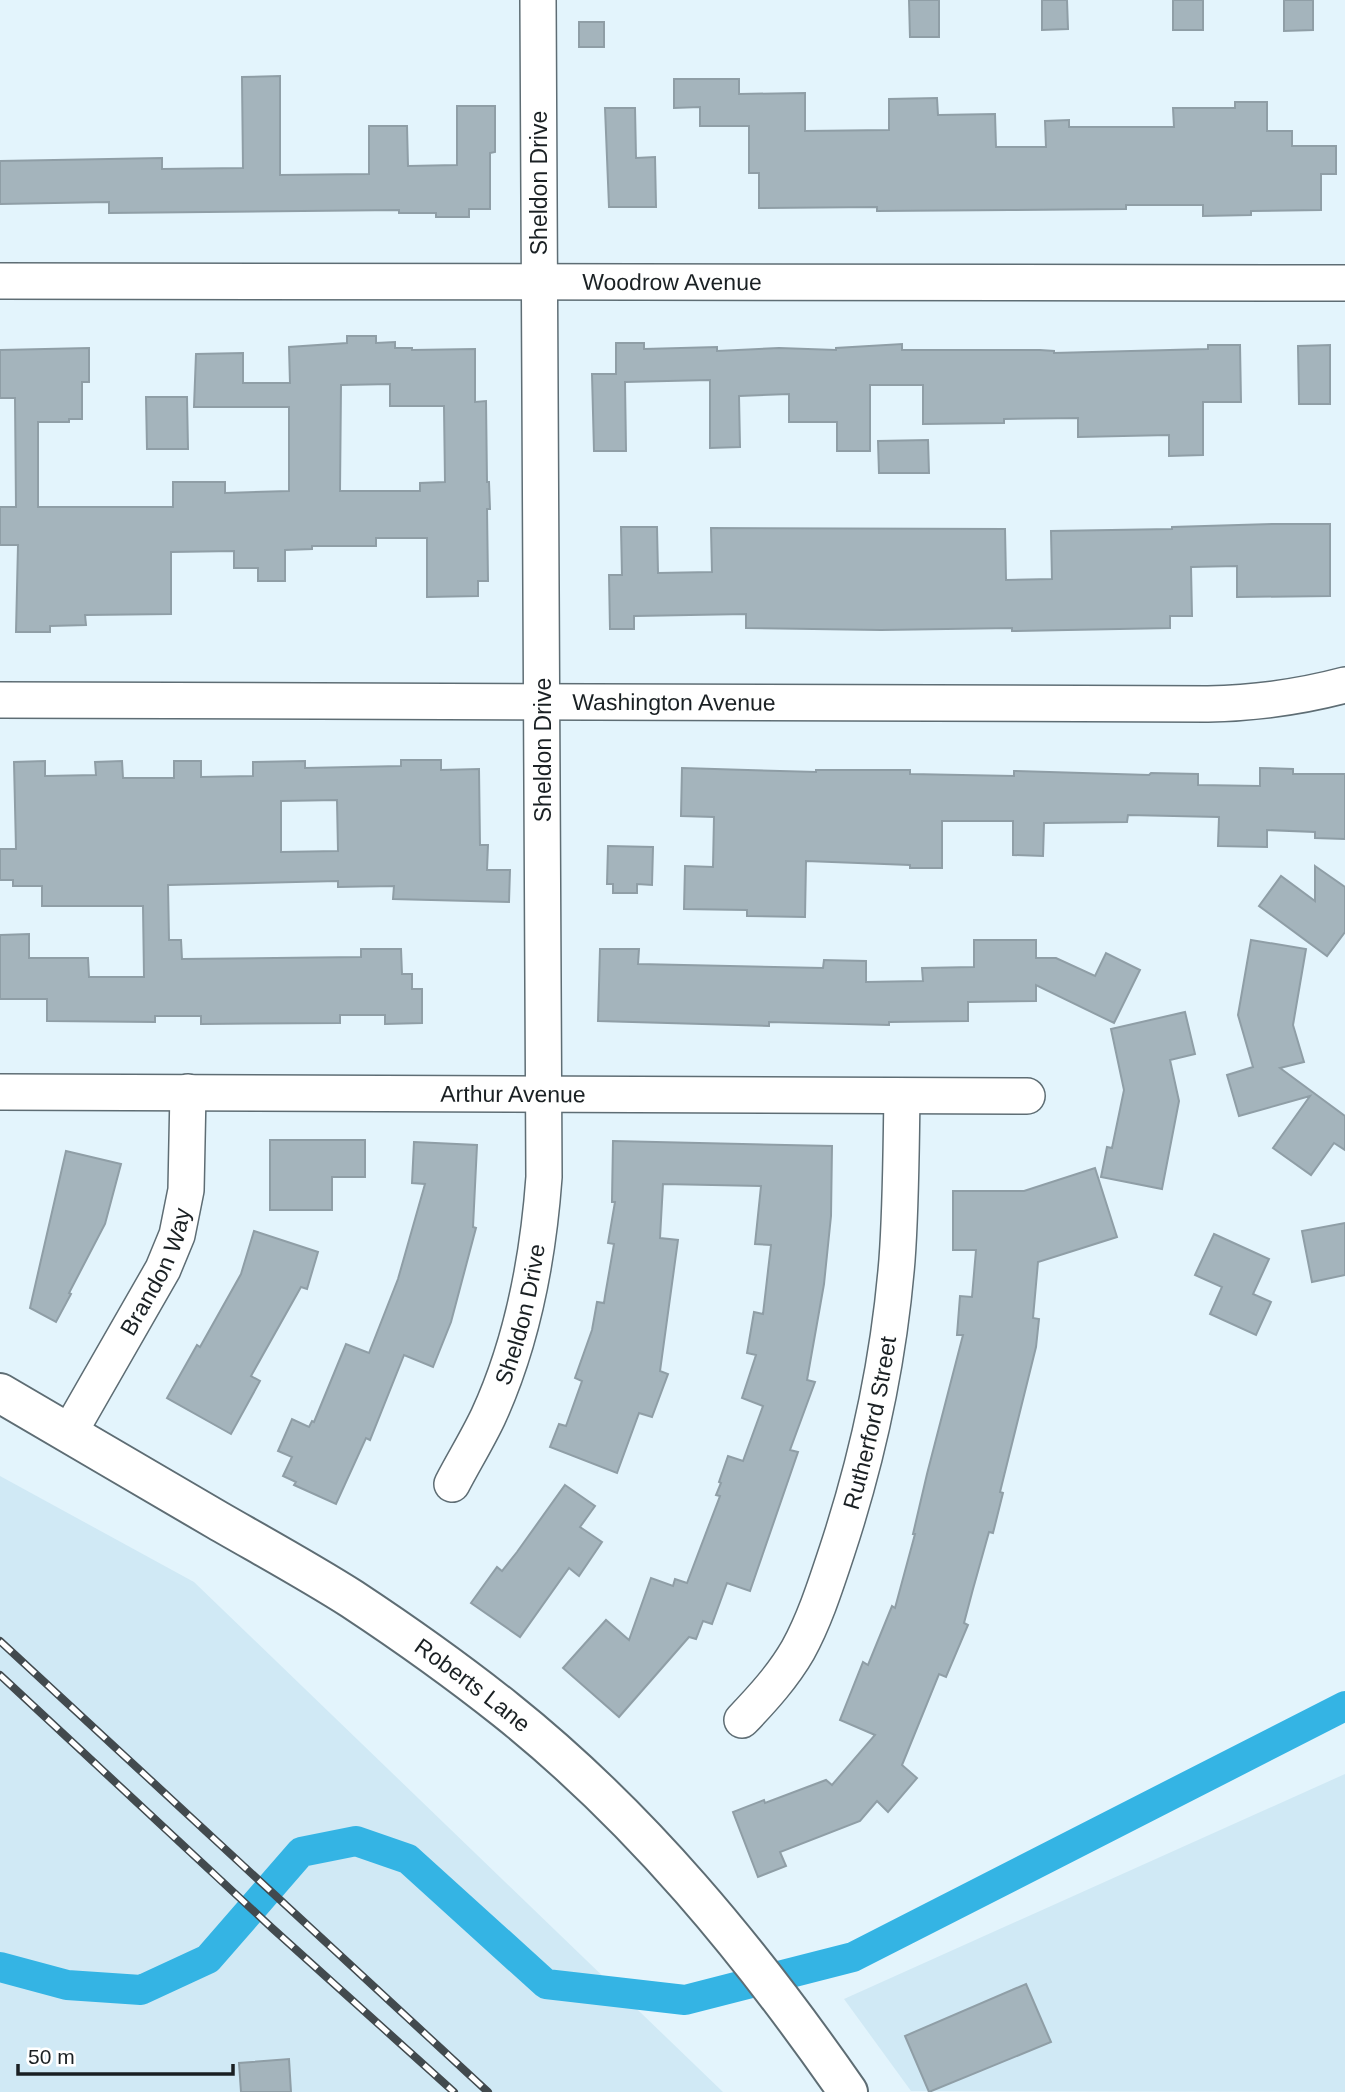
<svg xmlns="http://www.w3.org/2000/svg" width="1345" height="2092" viewBox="0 0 1345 2092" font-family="Helvetica,sans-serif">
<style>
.built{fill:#d0e9f5}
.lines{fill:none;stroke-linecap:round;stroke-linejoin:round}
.canal{stroke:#34b4e4;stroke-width:30}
.building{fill:#a4b4bc;stroke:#8f9ea6;stroke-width:2;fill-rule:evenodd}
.street-casing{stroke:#5e6d74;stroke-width:38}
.secondary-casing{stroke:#5e6d74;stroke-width:42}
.street{stroke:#fff;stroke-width:35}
.secondary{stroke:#fff;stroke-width:38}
.rail-casing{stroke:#424a4e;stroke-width:8}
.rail{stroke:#fff;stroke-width:5;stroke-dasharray:16;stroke-linecap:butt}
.labels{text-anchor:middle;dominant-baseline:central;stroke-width:7;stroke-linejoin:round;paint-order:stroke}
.street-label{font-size:23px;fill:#1a2023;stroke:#fff}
</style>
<rect width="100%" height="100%" fill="#e3f4fc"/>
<g class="built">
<path d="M 0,1476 L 194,1582 L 723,2092 L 0,2092 Z"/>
<path d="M 1345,1774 L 1345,2092 L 911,2091 L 844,1999 Z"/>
</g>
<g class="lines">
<path class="canal" d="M 0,1967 L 67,1985 L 141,1990 L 208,1959 L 301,1852 L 356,1841 L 408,1859 L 546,1984 L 685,2000 L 853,1957 L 1345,1706"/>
</g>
<g class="building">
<path d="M 909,0 L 939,0 L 939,37 L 910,37 Z"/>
<path d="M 1042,0 L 1067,0 L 1068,29 L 1042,30 Z"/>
<rect x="1173" y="0" width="30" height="30"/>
<path d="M 1284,0 L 1313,0 L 1313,30 L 1284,31 Z"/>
<rect x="579" y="22" width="25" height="25"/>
<path d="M 280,76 L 280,175 L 369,174 L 369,126 L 407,126 L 408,166 L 457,165 L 457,106 L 495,106 L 495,152 L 490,153 L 490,209 L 469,209 L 469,217 L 436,217 L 436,213 L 399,213 L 399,210 L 109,213 L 109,202 L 0,204 L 0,161 L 162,158 L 162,169 L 243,168 L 242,77 Z"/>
<path d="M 674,79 L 739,79 L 739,94 L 805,93 L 805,131 L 889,130 L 889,99 L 937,98 L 938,115 L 995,114 L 996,147 L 1046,147 L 1045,121 L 1069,120 L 1069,127 L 1174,127 L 1173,108 L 1235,108 L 1235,102 L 1267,102 L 1267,131 L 1292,131 L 1292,146 L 1336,146 L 1336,174 L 1321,174 L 1321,210 L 1251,211 L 1251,215 L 1203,216 L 1203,205 L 1126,205 L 1126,209 L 1010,210 L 877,211 L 877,207 L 759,208 L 759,173 L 749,173 L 749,126 L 700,126 L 700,107 L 674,108 Z"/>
<path d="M 605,108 L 635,108 L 636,158 L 655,157 L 656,207 L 609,207 Z"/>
<path d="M 347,336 L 376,336 L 376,343 L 395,342 L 395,348 L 412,348 L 412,350 L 475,349 L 475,402 L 486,401 L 487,482 L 489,482 L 490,509 L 487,509 L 488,581 L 478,581 L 478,596 L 427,597 L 427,538 L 376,538 L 376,546 L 312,546 L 312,549 L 285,550 L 285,581 L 258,581 L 258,568 L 234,568 L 234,551 L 171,552 L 171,614 L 85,615 L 86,625 L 50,626 L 50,632 L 16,632 L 18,545 L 0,545 L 0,507 L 16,507 L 15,398 L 0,398 L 0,350 L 89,348 L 89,382 L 82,382 L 82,419 L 69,419 L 69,422 L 38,422 L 38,507 L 173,507 L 173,482 L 225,482 L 225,493 L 289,491 L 289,407 L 194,407 L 196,354 L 243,353 L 243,383 L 290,383 L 289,347 L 347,343 ZM 390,384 L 390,406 L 444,406 L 445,482 L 420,483 L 420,491 L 340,491 L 341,385 Z"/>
<path d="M 616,343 L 644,343 L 644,349 L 717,347 L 717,351 L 779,348 L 836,350 L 836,348 L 902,344 L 902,350 L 1040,350 L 1054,351 L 1054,353 L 1208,349 L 1208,345 L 1240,345 L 1241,402 L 1203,402 L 1203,455 L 1169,456 L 1169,435 L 1078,437 L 1078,418 L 1004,419 L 1004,423 L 923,424 L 923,385 L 870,385 L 870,451 L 837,451 L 837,422 L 789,422 L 789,394 L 739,396 L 740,447 L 710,448 L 710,380 L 625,382 L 626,451 L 594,451 L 592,374 L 616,374 Z"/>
<path d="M 1330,345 L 1330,404 L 1299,404 L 1298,346 Z"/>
<path d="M 146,397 L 187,397 L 188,449 L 147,449 Z"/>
<path d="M 928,440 L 929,473 L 879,473 L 878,441 Z"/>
<path d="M 1273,524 L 1330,524 L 1330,596 L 1237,597 L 1237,566 L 1191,567 L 1192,616 L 1170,616 L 1170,628 L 1012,631 L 1012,628 L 881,630 L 746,628 L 746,614 L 634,616 L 634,629 L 610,629 L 609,575 L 622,575 L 621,527 L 657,527 L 658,573 L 712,572 L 711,528 L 1005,529 L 1006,580 L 1052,579 L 1051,531 L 1172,529 L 1172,527 Z"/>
<path d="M 401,760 L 441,760 L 441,770 L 479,769 L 480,845 L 488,845 L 487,870 L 510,870 L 509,902 L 393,899 L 394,886 L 338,887 L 338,881 L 168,885 L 169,940 L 181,940 L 182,959 L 361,957 L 361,949 L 401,949 L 402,974 L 412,974 L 412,989 L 422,989 L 422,1023 L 385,1024 L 385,1015 L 340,1015 L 340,1023 L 201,1024 L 201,1016 L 155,1016 L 155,1022 L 47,1021 L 47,999 L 0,999 L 0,935 L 29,934 L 29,958 L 88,958 L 89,977 L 144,977 L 143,906 L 42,906 L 42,886 L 13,886 L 13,880 L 0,880 L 0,849 L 16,849 L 14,762 L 45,761 L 45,776 L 96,775 L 95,762 L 122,761 L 123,778 L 174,778 L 174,761 L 201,761 L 201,777 L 253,776 L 253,762 L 305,761 L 305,768 L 401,766 ZM 337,800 L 338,851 L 281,852 L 281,801 Z"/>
<path d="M 682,768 L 816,772 L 816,770 L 910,770 L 910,774 L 1014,776 L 1014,771 L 1149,775 L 1151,773 L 1198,774 L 1198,785 L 1260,786 L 1260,768 L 1293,769 L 1293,774 L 1345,774 L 1345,839 L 1315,838 L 1315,832 L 1267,830 L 1267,847 L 1218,846 L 1219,817 L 1128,815 L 1127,822 L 1044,823 L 1043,856 L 1013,855 L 1013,821 L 942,821 L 942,868 L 910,868 L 910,865 L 806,861 L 805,917 L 747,916 L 747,910 L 684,909 L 685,866 L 713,867 L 714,817 L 681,816 Z"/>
<path d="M 608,846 L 653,847 L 652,885 L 637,884 L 637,893 L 613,893 L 613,884 L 607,884 Z"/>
<path d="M 1315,866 L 1345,887 L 1345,932 L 1327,956 L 1259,906 L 1281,876 L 1315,901 Z"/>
<path d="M 974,940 L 1036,940 L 1036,958 L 1056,958 L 1095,976 L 1106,953 L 1140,970 L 1114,1023 L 1036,985 L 1036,1001 L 968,1002 L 968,1021 L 889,1022 L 889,1025 L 769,1022 L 769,1026 L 598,1021 L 600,949 L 639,949 L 638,964 L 823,968 L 824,960 L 866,961 L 866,982 L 923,981 L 922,968 L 974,967 Z"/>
<path d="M 1251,940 L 1306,949 L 1293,1025 L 1304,1062 L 1280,1068 L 1345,1116 L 1345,1150 L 1334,1143 L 1311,1175 L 1273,1148 L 1310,1096 L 1239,1116 L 1227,1075 L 1253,1067 L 1238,1015 Z"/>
<path d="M 1185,1012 L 1195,1054 L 1170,1060 L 1179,1101 L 1162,1189 L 1101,1177 L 1107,1147 L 1112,1148 L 1124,1090 L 1111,1029 Z"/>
<path d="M 270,1140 L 365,1140 L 365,1177 L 332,1177 L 332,1210 L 270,1210 Z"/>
<path d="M 613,1141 L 832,1146 L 831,1216 L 824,1284 L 807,1380 L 815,1382 L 790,1450 L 798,1452 L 750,1591 L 727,1583 L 712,1624 L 703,1621 L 696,1639 L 689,1637 L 619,1717 L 563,1668 L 606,1620 L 629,1640 L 651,1578 L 673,1586 L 675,1579 L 687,1583 L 720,1496 L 716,1495 L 721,1483 L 719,1482 L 728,1456 L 743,1461 L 763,1406 L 742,1398 L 756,1355 L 747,1353 L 754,1312 L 763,1314 L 771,1245 L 755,1244 L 761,1186 L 663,1184 L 660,1238 L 678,1240 L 660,1371 L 668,1374 L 652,1417 L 639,1413 L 617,1473 L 550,1447 L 559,1424 L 566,1426 L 582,1381 L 575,1378 L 592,1330 L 597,1302 L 604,1303 L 605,1296 L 614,1244 L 608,1243 L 615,1202 L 612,1202 Z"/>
<path d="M 414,1142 L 477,1145 L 473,1227 L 476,1228 L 451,1322 L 433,1367 L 404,1355 L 370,1440 L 366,1438 L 336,1504 L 294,1485 L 296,1482 L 283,1476 L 292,1457 L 278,1451 L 292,1419 L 309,1427 L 312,1421 L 314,1422 L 346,1344 L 369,1353 L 398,1279 L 425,1184 L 412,1183 Z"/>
<path d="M 66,1151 L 121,1164 L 105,1224 L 69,1293 L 71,1294 L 56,1322 L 30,1308 Z"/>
<path d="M 1095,1168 L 1117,1237 L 1038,1262 L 1033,1318 L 1039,1319 L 1036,1347 L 1000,1492 L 1003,1493 L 993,1533 L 989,1532 L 973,1589 L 964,1623 L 968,1625 L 946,1677 L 939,1674 L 902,1765 L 917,1778 L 888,1812 L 877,1801 L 860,1821 L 780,1852 L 786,1866 L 758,1877 L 733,1812 L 764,1800 L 765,1803 L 826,1780 L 832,1785 L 875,1735 L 840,1720 L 863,1662 L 868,1665 L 892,1606 L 895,1608 L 915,1534 L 913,1534 L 927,1474 L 963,1335 L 957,1335 L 960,1296 L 972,1297 L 976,1250 L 953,1250 L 953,1191 L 1024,1191 Z"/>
<path d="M 1345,1223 L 1345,1275 L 1312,1282 L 1302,1231 Z"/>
<path d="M 254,1231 L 318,1252 L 307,1289 L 301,1287 L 251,1376 L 260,1381 L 231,1434 L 167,1398 L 197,1345 L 200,1347 L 241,1274 Z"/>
<path d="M 1214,1234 L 1269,1259 L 1253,1294 L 1271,1302 L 1256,1335 L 1210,1314 L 1222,1287 L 1195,1275 Z"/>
<path d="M 565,1485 L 595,1506 L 580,1527 L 602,1542 L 579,1576 L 569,1568 L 520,1637 L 471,1603 L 497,1567 L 502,1571 L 517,1552 Z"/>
<path d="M 1026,1984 L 1051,2042 L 929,2092 L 905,2036 Z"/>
<path d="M 289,2059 L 291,2092 L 241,2092 L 239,2063 Z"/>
</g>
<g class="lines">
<defs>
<g id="street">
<path id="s1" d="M 0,281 L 1345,283"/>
<path id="s2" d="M 0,700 L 1208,704 C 1255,703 1300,697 1345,685"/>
<path id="s3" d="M 0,1092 L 1027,1096"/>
<path id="s4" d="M 69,1433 L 163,1269 L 177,1235 L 186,1190 L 188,1092"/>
<path id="s5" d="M 452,1484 C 464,1461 477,1440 488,1417 C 523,1341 538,1260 544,1177 L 538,0"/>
<path id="s6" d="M 742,1720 C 763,1698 783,1676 798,1650 C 815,1619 826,1584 837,1551 C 868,1457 889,1359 897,1260 C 901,1206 901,1150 902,1096"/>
</g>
<g id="secondary">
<path id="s7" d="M 0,1393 C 72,1435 145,1478 217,1520 C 262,1546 308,1571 352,1599 C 405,1634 457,1671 506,1710 C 640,1817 750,1951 848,2092"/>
</g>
</defs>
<use href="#street" class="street-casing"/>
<use href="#secondary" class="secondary-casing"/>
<use href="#street" class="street"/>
<use href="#secondary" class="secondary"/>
<defs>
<g id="rail">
<path d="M 0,1641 L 488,2092"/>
<path d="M 0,1675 L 272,1928 L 454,2092"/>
</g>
</defs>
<use href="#rail" class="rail-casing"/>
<use href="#rail" class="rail"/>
</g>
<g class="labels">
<g class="street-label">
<text transform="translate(539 183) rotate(-90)">Sheldon Drive</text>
<text stroke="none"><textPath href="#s1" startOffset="672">Woodrow Avenue</textPath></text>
<text stroke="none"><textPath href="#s2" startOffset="674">Washington Avenue</textPath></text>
<text transform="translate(543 750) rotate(-90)">Sheldon Drive</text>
<text stroke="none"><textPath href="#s3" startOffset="513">Arthur Avenue</textPath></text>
<text stroke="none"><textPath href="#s4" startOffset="184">Brandon Way</textPath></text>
<text stroke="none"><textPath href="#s5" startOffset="184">Sheldon Drive</textPath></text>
<text stroke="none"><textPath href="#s6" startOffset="329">Rutherford Street</textPath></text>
<text stroke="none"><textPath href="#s7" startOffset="556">Roberts Lane</textPath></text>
</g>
</g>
<path d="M18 2064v10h215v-10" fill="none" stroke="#1a2023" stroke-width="3.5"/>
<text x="28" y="2064" font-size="21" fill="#1a2023" stroke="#ffffff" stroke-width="5" paint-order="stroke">50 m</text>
</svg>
